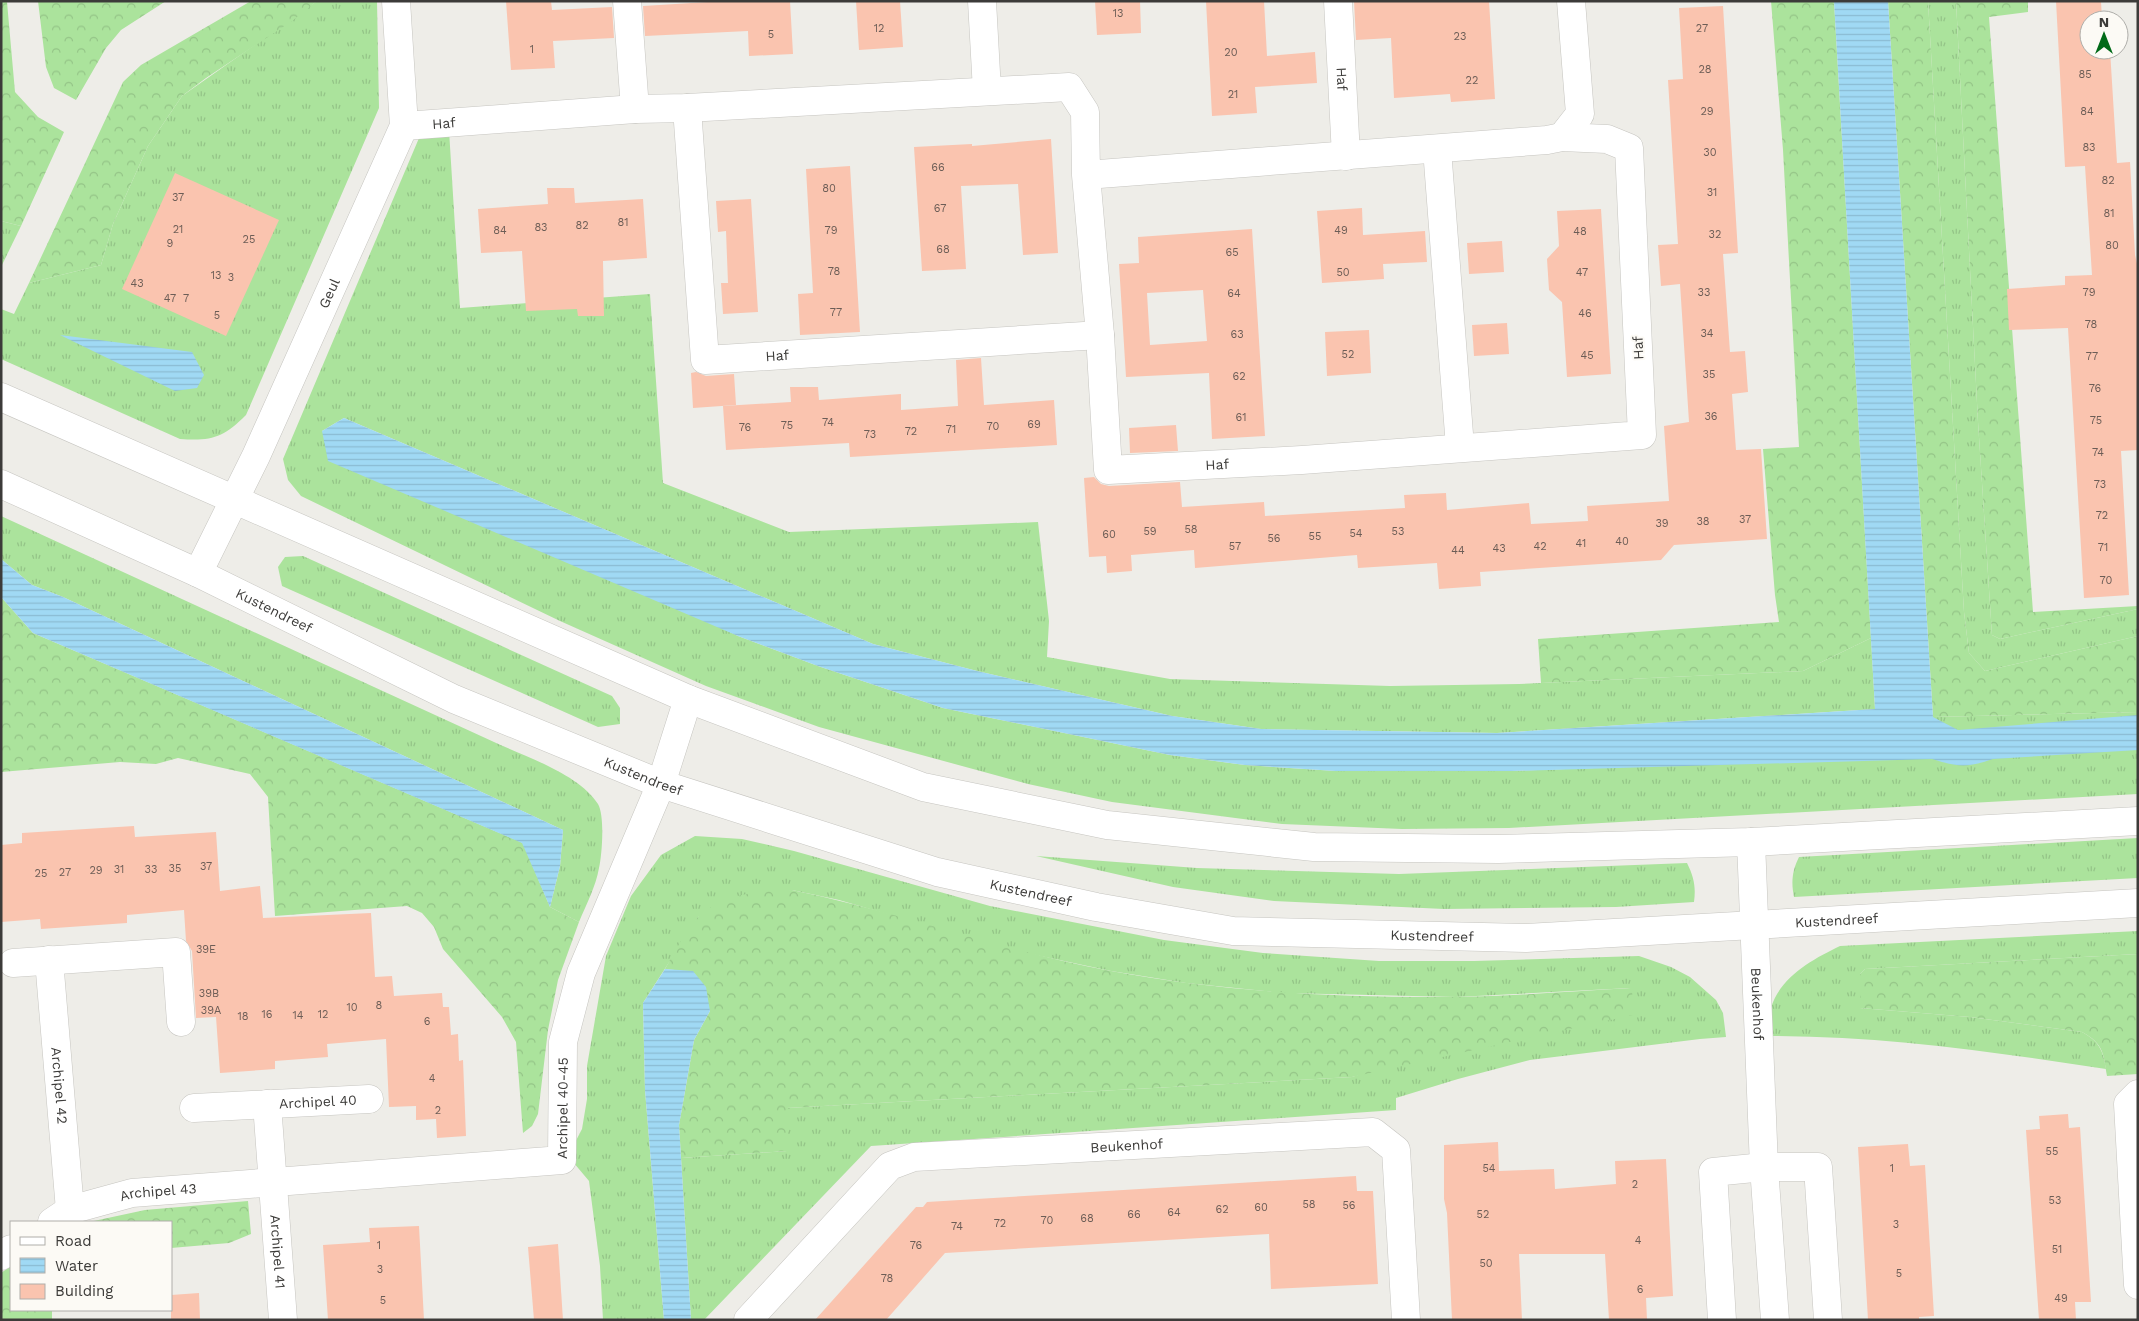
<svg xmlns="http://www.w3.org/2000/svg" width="2139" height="1321" viewBox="0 0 2139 1321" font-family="'Work Sans',sans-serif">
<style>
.grass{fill:url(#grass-tufts)}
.forest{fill:url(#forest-crowns)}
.water{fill:url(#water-rules)}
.building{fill:#fac4af;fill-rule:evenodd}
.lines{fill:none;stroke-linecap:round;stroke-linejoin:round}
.minor-casing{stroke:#c6c5c0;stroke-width:29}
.secondary-casing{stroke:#c6c5c0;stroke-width:29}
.minor{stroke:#fff;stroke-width:28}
.secondary{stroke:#fff;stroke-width:28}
.labels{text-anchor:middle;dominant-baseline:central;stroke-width:4;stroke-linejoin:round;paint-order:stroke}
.number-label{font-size:11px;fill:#6c5d56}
.street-label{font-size:14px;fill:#3c3b39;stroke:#fcfaf5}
</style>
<defs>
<pattern id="grass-tufts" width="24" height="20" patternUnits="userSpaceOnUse" patternTransform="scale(1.25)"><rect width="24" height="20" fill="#abe39c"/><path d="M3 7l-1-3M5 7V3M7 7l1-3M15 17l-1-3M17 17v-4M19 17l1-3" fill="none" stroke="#94c487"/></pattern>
<pattern id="forest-crowns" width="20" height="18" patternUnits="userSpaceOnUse" patternTransform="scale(1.25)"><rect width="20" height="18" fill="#abe39c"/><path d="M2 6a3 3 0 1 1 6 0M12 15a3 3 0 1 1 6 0" fill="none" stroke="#94c487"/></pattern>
<pattern id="water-rules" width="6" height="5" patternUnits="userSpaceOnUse" patternTransform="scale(1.25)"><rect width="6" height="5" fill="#a0d9f4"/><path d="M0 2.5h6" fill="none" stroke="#8bbbd2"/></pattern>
</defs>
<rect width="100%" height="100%" fill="#eeede8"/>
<g class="grass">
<path d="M 317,1 L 377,1 L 379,108 L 246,415 C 223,438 212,441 180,439 L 1,359 L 1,309 L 14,314 L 29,283 L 101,265 L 113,224 L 148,146 L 182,96 Z"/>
<path d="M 1928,1 L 1956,1 L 1978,422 L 1992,635 L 2000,639 L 2138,609 L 2138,636 L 1985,671 L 1969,653 L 1964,612 Z"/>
<path d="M 449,130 L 460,308 L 650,294 L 663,483 L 789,532 L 1038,522 L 1049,621 L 1047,657 L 1170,679 L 1390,686 L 1519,684 L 1803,671 L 1871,638 L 1875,709 L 1497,733 L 1261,729 L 1172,716 L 977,671 L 873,644 L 344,418 L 322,431 L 738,636 L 818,666 L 943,708 L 1170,755 L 1245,765 L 1336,771 L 1511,771 L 1678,765 L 1933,717 L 2138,712 L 2138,794 L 1509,828 L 1402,829 L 1282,824 L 1112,802 L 1028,784 L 819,727 L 706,686 L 560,621 L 301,496 L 288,480 L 283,459 L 422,131 Z"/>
<path d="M 1,221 L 21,226 L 1,267 Z"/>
<path d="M 1,516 L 494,742 C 526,757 579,774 598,804 C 605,816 602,855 599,868 C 596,886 586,905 579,922 L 550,907 L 560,866 L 563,830 L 63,597 L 32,585 L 1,559 Z"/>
<path d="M 303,556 L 612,696 L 620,708 L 620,724 L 598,727 L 282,586 L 278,567 L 285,557 Z"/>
<path d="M 695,836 L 742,839 L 794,851 L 990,906 L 1164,940 L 1263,953 L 1379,961 L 1474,961 L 1639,956 L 1671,967 L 1690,977 L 1716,1000 L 1723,1013 L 1726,1037 L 1700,1039 L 1530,1060 L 1458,1079 L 1396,1098 L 1396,1110 L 871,1146 L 704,1320 L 691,1320 L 681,1158 L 787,1151 L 787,1108 L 1352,1077 L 1631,988 L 1456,997 L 1283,993 L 1186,983 L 1111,971 L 1008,949 L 839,900 L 792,890 L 698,917 L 643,1003 L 645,1090 L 664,1320 L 603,1320 L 600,1266 L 589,1181 L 568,1156 L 582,1129 L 587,1099 L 587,1066 L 606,956 L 631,896 L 661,855 Z"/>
<path d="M 2138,838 L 2138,878 L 1794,897 C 1791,882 1792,871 1799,857 Z"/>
<path d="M 1036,856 L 1197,868 L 1399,874 L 1687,863 C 1694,877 1696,887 1694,902 L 1616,907 L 1444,909 L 1274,901 L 1173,887 Z"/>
<path d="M 2138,931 L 2138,954 L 1865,969 L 1860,974 L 1860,1008 L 1970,1017 L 2082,1032 C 2099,1041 2103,1050 2106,1069 C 1994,1052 1883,1036 1770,1036 C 1770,1027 1769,1016 1771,1008 C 1780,977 1813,959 1840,946 Z"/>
</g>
<g class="forest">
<path d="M 1,1 L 7,2 L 15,92 L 38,117 L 64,132 L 21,226 L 1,221 Z"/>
<path d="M 38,1 L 166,1 L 121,30 L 106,48 L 76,100 L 54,88 L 46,67 Z"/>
<path d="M 251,1 L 317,1 L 292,21 L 206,78 L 182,96 L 148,146 L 113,224 L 101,265 L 29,283 L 123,82 L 141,65 Z"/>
<path d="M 1771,1 L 1834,1 L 1871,638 L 1803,671 L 1541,683 L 1538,639 L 1779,622 L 1775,595 L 1763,449 L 1799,447 L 1783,150 Z"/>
<path d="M 1888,1 L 1928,1 L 1964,612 L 1969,653 L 1985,671 L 2138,636 L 2138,712 L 1933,717 Z"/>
<path d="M 1956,1 L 2028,1 L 2028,12 L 1989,17 L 2033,612 L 2138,606 L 2138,609 L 2000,639 L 1992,635 L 1978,422 Z"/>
<path d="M 1,597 L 33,633 L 523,843 L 550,907 L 579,922 L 558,980 L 548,1030 L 538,1114 L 532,1126 L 523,1133 L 516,1042 L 502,1017 L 443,949 L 434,927 L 422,913 L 407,906 L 275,916 L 268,797 L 250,774 L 178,758 L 156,764 L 120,762 L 1,772 Z"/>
<path d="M 792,890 C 900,912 1002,951 1111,971 C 1224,992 1341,998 1456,997 C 1515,996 1573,991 1632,988 L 1633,1015 L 1352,1077 L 787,1108 L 787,1151 L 681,1158 L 679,1125 L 694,1040 L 710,1011 L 693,972 L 665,969 C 673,955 688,927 698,917 C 724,893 759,891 792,890 Z"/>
<path d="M 2138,954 L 2138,1074 L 2107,1076 C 2103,1053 2104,1044 2082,1032 L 1970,1017 L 1860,1008 L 1860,974 L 1865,969 Z"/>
<path d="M 248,1201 L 251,1234 L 229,1243 L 171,1248 L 171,1222 L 89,1222 L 145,1210 Z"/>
<path d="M 11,1266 L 11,1310 L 52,1310 L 52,1320 L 1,1320 L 1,1273 Z"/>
</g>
<g class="water">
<path d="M 1834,1 L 1888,1 L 1933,717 L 1958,730 L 2138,715 L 2138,750 L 1993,759 C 1967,768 1958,767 1932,759 L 1511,771 L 1336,771 L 1245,765 L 1170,755 L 943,708 L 818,666 L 738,636 L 328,461 L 322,431 L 344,418 L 873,644 L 977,671 L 1172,716 L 1261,729 L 1497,733 L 1875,709 Z"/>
<path d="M 60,335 L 192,352 L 204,375 L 197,388 L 175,391 Z"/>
<path d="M 1,559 L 32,585 L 63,597 L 563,830 L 560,866 L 550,907 L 522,843 L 33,633 L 1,597 Z"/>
<path d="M 665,969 L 693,971 L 706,987 L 710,1011 L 694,1040 L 679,1125 L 691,1320 L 664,1320 L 645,1090 L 643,1003 Z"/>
</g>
<g class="building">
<path d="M 506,1 L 551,1 L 552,10 L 612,7 L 614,38 L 553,41 L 555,68 L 511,70 Z"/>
<path d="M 724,1 L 790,1 L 793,54 L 749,56 L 748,31 L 645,36 L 643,6 Z"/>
<path d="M 856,1 L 900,1 L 903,47 L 859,50 Z"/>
<path d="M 1095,1 L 1140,1 L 1141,33 L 1097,35 Z"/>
<path d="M 1206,1 L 1264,1 L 1267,56 L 1315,52 L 1317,83 L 1255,87 L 1257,113 L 1212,116 Z"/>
<path d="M 1354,1 L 1489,1 L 1495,99 L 1451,102 L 1450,94 L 1394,98 L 1391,38 L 1356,40 Z"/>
<path d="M 2056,1 L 2101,1 L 2102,20 L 2109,20 L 2089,20 L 2089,50 L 2110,50 L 2117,163 L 2130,162 L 2135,255 L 2138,268 L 2138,450 L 2121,451 L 2129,595 L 2084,598 L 2068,328 L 2009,330 L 2007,289 L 2065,285 L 2065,276 L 2092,275 L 2085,166 L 2065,167 Z"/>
<path d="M 1723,6 L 1738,253 L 1723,254 L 1730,352 L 1745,351 L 1748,392 L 1732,394 L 1736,450 L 1761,449 L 1767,539 L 1674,545 L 1661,560 L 1480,572 L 1481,586 L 1439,589 L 1437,563 L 1358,568 L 1357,555 L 1195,568 L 1194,550 L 1131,555 L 1132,571 L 1107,573 L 1106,556 L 1089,557 L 1084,478 L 1094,477 L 1101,484 L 1109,486 L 1180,482 L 1182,507 L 1264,502 L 1265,516 L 1405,508 L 1404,495 L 1446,493 L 1447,510 L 1529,503 L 1531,524 L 1588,521 L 1587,506 L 1669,501 L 1664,426 L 1689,422 L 1680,284 L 1661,286 L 1658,245 L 1678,244 L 1668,80 L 1683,79 L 1679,8 Z"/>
<path d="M 1051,139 L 1058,253 L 1023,255 L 1018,184 L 961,186 L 966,269 L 922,271 L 914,147 L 972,144 L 972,146 Z"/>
<path d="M 850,166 L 860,332 L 800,335 L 798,294 L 813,293 L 806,169 Z"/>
<path d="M 175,173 L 279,220 L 226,336 L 122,289 Z"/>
<path d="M 547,188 L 574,188 L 575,203 L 643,199 L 647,258 L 603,261 L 604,316 L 578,316 L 577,309 L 526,311 L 522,251 L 481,253 L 478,209 L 548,204 Z"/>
<path d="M 751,199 L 758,312 L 723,314 L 721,283 L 728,283 L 726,231 L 718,232 L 716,201 Z"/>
<path d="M 1362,208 L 1363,235 L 1425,231 L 1427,262 L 1383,264 L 1384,279 L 1322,283 L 1317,211 Z"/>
<path d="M 1601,209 L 1611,374 L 1567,377 L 1562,302 L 1549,290 L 1547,259 L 1559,246 L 1557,211 Z"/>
<path d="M 1252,229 L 1265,436 L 1212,439 L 1209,373 L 1126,377 L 1119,264 L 1139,263 L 1138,237 ZM 1203,290 L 1207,341 L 1150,345 L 1147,293 Z"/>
<path d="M 1502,241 L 1504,272 L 1469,274 L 1467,243 Z"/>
<path d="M 1507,323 L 1509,354 L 1474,356 L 1472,325 Z"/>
<path d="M 1369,330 L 1371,373 L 1327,376 L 1325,332 Z"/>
<path d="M 981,358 L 984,405 L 1054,400 L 1057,445 L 850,457 L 849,443 L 726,450 L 723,406 L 791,402 L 790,387 L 818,387 L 819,400 L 901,394 L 901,410 L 958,406 L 956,360 Z"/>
<path d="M 696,372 L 706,376 L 734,374 L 736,405 L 693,408 L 691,373 Z"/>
<path d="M 1176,425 L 1178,451 L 1130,453 L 1129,428 Z"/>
<path d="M 134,826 L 135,837 L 216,832 L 220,891 L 260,886 L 263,918 L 371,913 L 375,977 L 392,976 L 394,996 L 442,993 L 443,1007 L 449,1007 L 451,1035 L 458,1034 L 459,1061 L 463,1060 L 466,1136 L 437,1138 L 436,1119 L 416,1120 L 416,1106 L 389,1107 L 386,1039 L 327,1044 L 328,1057 L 275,1061 L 275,1069 L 220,1073 L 216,1017 L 196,1018 L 192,951 L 186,941 L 184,910 L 127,915 L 127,923 L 41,929 L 40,919 L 1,922 L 1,845 L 22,843 L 22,833 Z"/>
<path d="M 2068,1114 L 2069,1128 L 2080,1127 L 2091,1302 L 2075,1302 L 2076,1320 L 2039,1320 L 2026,1130 L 2040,1129 L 2039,1116 Z"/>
<path d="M 1498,1142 L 1499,1171 L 1554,1169 L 1555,1189 L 1616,1184 L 1615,1161 L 1666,1159 L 1673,1296 L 1646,1298 L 1647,1320 L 1609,1320 L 1605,1254 L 1519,1254 L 1522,1320 L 1452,1320 L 1447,1213 L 1444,1199 L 1444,1145 Z"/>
<path d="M 1908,1144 L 1910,1166 L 1925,1165 L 1934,1316 L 1919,1317 L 1919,1320 L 1868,1320 L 1858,1147 Z"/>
<path d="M 1356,1176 L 1357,1191 L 1373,1191 L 1378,1284 L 1271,1289 L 1269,1234 L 945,1253 L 886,1320 L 815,1320 L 916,1207 L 923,1207 L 927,1202 Z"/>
<path d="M 419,1226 L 424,1320 L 328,1320 L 323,1245 L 370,1242 L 369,1228 Z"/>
<path d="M 558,1244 L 563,1320 L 534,1320 L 528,1247 Z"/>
<path d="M 199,1293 L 200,1320 L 171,1320 L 171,1295 Z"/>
</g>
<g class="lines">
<defs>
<g id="minor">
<path d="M 627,1 L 635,109"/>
<path d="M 982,1 L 987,91"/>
<path id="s1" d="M 1338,1 L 1346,156"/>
<path id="s2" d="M 687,108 L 705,360 L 1100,335"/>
<path id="s3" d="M 404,126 L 635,109 L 687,108 L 1069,87 L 1085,112 L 1086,175 L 1100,335 L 1108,470 L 1302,460 L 1642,435 L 1629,148 L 1607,139 L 1562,137 L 1547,140 L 1086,175"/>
<path d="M 1562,137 L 1580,114 L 1571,1"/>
<path d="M 1437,149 L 1460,447"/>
<path id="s4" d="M 198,573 L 256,456 L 404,126 L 396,1"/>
<path id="s5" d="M 1751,842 L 1764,1167 L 1775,1320"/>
<path id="s6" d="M 49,960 L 70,1210"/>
<path d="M 13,963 L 176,952 L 181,1022"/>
<path d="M 2138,1094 L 2128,1104 L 2138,1285"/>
<path id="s7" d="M 267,1104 L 283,1320"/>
<path id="s8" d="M 194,1108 L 369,1099"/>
<path id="s9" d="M 52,1222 L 70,1210 L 132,1193 L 562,1160 L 563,1042 L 581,973 L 661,784 L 688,699"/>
<path d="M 1,1256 L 11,1249"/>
<path id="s10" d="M 748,1320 L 890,1166 L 914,1157 L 1373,1132 L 1396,1150 L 1406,1320"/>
<path d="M 1722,1320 L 1713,1172 L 1764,1167 L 1818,1167 L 1828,1320"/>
</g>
<g id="secondary">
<path d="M 1,397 L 688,699 L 923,787 L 1107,825 L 1314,847 L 1498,849 L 1751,842 L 2138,821"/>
<path id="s11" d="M 1,484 L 198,573 L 454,699 L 661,784 L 937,872 L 1096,907 L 1233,931 L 1526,938 L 2138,903"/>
</g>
</defs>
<use href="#minor" class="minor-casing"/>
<use href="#secondary" class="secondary-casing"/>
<use href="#minor" class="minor"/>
<use href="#secondary" class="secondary"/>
</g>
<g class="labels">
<g class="number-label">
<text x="1118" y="13">13</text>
<text x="879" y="28">12</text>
<text x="1702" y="28">27</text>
<text x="771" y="34">5</text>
<text x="1460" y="36">23</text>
<text x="532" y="49">1</text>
<text x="1231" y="52">20</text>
<text x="1705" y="69">28</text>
<text x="2085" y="74">85</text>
<text x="1472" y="80">22</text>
<text x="1233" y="94">21</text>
<text x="1707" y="111">29</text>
<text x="2087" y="111">84</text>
<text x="2089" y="147">83</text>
<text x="1710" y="152">30</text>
<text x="938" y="167">66</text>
<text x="2108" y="180">82</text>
<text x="829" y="188">80</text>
<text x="1712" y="192">31</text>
<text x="178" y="197">37</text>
<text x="940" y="208">67</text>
<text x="2109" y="213">81</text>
<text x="623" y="222">81</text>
<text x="582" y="225">82</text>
<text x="541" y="227">83</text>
<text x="178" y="229">21</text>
<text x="500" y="230">84</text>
<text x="831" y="230">79</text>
<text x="1341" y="230">49</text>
<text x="1580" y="231">48</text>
<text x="1715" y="234">32</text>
<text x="249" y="239">25</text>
<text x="170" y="243">9</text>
<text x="2112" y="245">80</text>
<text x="943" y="249">68</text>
<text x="1232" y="252">65</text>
<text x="834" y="271">78</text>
<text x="1343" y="272">50</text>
<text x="1582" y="272">47</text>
<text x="216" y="275">13</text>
<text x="231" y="277">3</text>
<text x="137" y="283">43</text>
<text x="1704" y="292">33</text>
<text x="2089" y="292">79</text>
<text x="1234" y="293">64</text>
<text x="170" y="298">47</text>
<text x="186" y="298">7</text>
<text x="836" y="312">77</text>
<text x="1585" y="313">46</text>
<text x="217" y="315">5</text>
<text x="2091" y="324">78</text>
<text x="1707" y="333">34</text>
<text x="1237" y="334">63</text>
<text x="1348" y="354">52</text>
<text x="1587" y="355">45</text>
<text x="2092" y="356">77</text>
<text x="1709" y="374">35</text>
<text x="1239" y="376">62</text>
<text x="2095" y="388">76</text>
<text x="1711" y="416">36</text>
<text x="1241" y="417">61</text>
<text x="2096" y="420">75</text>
<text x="828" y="422">74</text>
<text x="1034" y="424">69</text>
<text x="787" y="425">75</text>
<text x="993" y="426">70</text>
<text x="745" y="427">76</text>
<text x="951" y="429">71</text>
<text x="911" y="431">72</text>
<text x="870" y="434">73</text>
<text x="2098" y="452">74</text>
<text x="2100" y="484">73</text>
<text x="2102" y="515">72</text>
<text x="1745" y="519">37</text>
<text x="1703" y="521">38</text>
<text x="1662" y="523">39</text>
<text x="1191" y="529">58</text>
<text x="1150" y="531">59</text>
<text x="1398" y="531">53</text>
<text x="1356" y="533">54</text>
<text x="1109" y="534">60</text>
<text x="1315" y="536">55</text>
<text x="1274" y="538">56</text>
<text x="1622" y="541">40</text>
<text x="1581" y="543">41</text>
<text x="1235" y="546">57</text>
<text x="1540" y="546">42</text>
<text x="2103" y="547">71</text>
<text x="1499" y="548">43</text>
<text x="1458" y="550">44</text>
<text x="2106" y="580">70</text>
<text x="206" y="866">37</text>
<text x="175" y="868">35</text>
<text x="119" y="869">31</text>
<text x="151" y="869">33</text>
<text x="96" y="870">29</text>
<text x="65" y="872">27</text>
<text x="41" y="873">25</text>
<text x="206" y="949">39E</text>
<text x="209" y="993">39B</text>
<text x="379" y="1005">8</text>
<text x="352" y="1007">10</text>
<text x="211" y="1010">39A</text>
<text x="267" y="1014">16</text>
<text x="323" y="1014">12</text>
<text x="298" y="1015">14</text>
<text x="243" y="1016">18</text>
<text x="427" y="1021">6</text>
<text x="432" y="1078">4</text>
<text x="438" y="1110">2</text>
<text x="2052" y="1151">55</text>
<text x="1489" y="1168">54</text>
<text x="1892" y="1168">1</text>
<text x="1635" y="1184">2</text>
<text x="2055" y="1200">53</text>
<text x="1309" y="1204">58</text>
<text x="1349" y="1205">56</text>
<text x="1261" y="1207">60</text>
<text x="1222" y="1209">62</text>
<text x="1174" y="1212">64</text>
<text x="1134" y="1214">66</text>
<text x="1483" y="1214">52</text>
<text x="1087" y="1218">68</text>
<text x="1047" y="1220">70</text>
<text x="1000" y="1223">72</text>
<text x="1896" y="1224">3</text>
<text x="957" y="1226">74</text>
<text x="1638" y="1240">4</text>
<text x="379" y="1245">1</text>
<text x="916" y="1245">76</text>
<text x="2057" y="1249">51</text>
<text x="1486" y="1263">50</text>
<text x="380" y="1269">3</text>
<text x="1899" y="1273">5</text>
<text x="887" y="1278">78</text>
<text x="1640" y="1289">6</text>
<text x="2061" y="1298">49</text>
<text x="383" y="1300">5</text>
</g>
<g class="street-label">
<text stroke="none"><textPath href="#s1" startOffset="78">Haf</textPath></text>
<text stroke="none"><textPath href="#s3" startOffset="40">Haf</textPath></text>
<text stroke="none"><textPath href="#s4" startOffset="309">Geul</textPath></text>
<text transform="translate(1638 348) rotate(-93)">Haf</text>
<text stroke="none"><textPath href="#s2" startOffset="325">Haf</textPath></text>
<text stroke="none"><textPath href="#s3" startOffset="1164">Haf</textPath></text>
<text stroke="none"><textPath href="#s11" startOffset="301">Kustendreef</textPath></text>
<text stroke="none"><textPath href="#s11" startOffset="706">Kustendreef</textPath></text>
<text stroke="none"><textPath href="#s11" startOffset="1111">Kustendreef</textPath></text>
<text stroke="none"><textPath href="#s11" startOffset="1921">Kustendreef</textPath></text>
<text stroke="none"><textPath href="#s11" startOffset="1516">Kustendreef</textPath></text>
<text stroke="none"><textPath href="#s5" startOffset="162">Beukenhof</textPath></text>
<text stroke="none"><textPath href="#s6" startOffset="126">Archipel 42</textPath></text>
<text stroke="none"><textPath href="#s8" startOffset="124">Archipel 40</textPath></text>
<text stroke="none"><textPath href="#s9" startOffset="569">Archipel 40-45</textPath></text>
<text stroke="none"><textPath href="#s10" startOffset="448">Beukenhof</textPath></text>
<text stroke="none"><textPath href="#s9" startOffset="112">Archipel 43</textPath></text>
<text stroke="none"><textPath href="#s7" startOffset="148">Archipel 41</textPath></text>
</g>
</g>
<rect width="2139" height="1321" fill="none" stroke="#3c3b39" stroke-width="5"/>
<rect x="10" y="1221" width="162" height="90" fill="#fcfaf5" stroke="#afaeaa"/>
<rect x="20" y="1237" width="25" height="8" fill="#ffffff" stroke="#afaeaa"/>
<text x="55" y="1246" font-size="15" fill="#3c3b39">Road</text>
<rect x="20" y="1258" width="25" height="15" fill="url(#water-rules)" stroke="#afaeaa"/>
<text x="55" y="1271" font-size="15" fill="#3c3b39">Water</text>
<rect x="20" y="1284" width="25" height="15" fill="#fac4af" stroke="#afaeaa"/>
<text x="55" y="1296" font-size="15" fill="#3c3b39">Building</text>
<g transform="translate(2104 35)"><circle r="24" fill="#fcfaf5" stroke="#afaeaa"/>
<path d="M0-4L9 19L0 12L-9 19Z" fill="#016a18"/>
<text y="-8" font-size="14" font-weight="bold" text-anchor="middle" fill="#3c3b39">N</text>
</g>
</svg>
